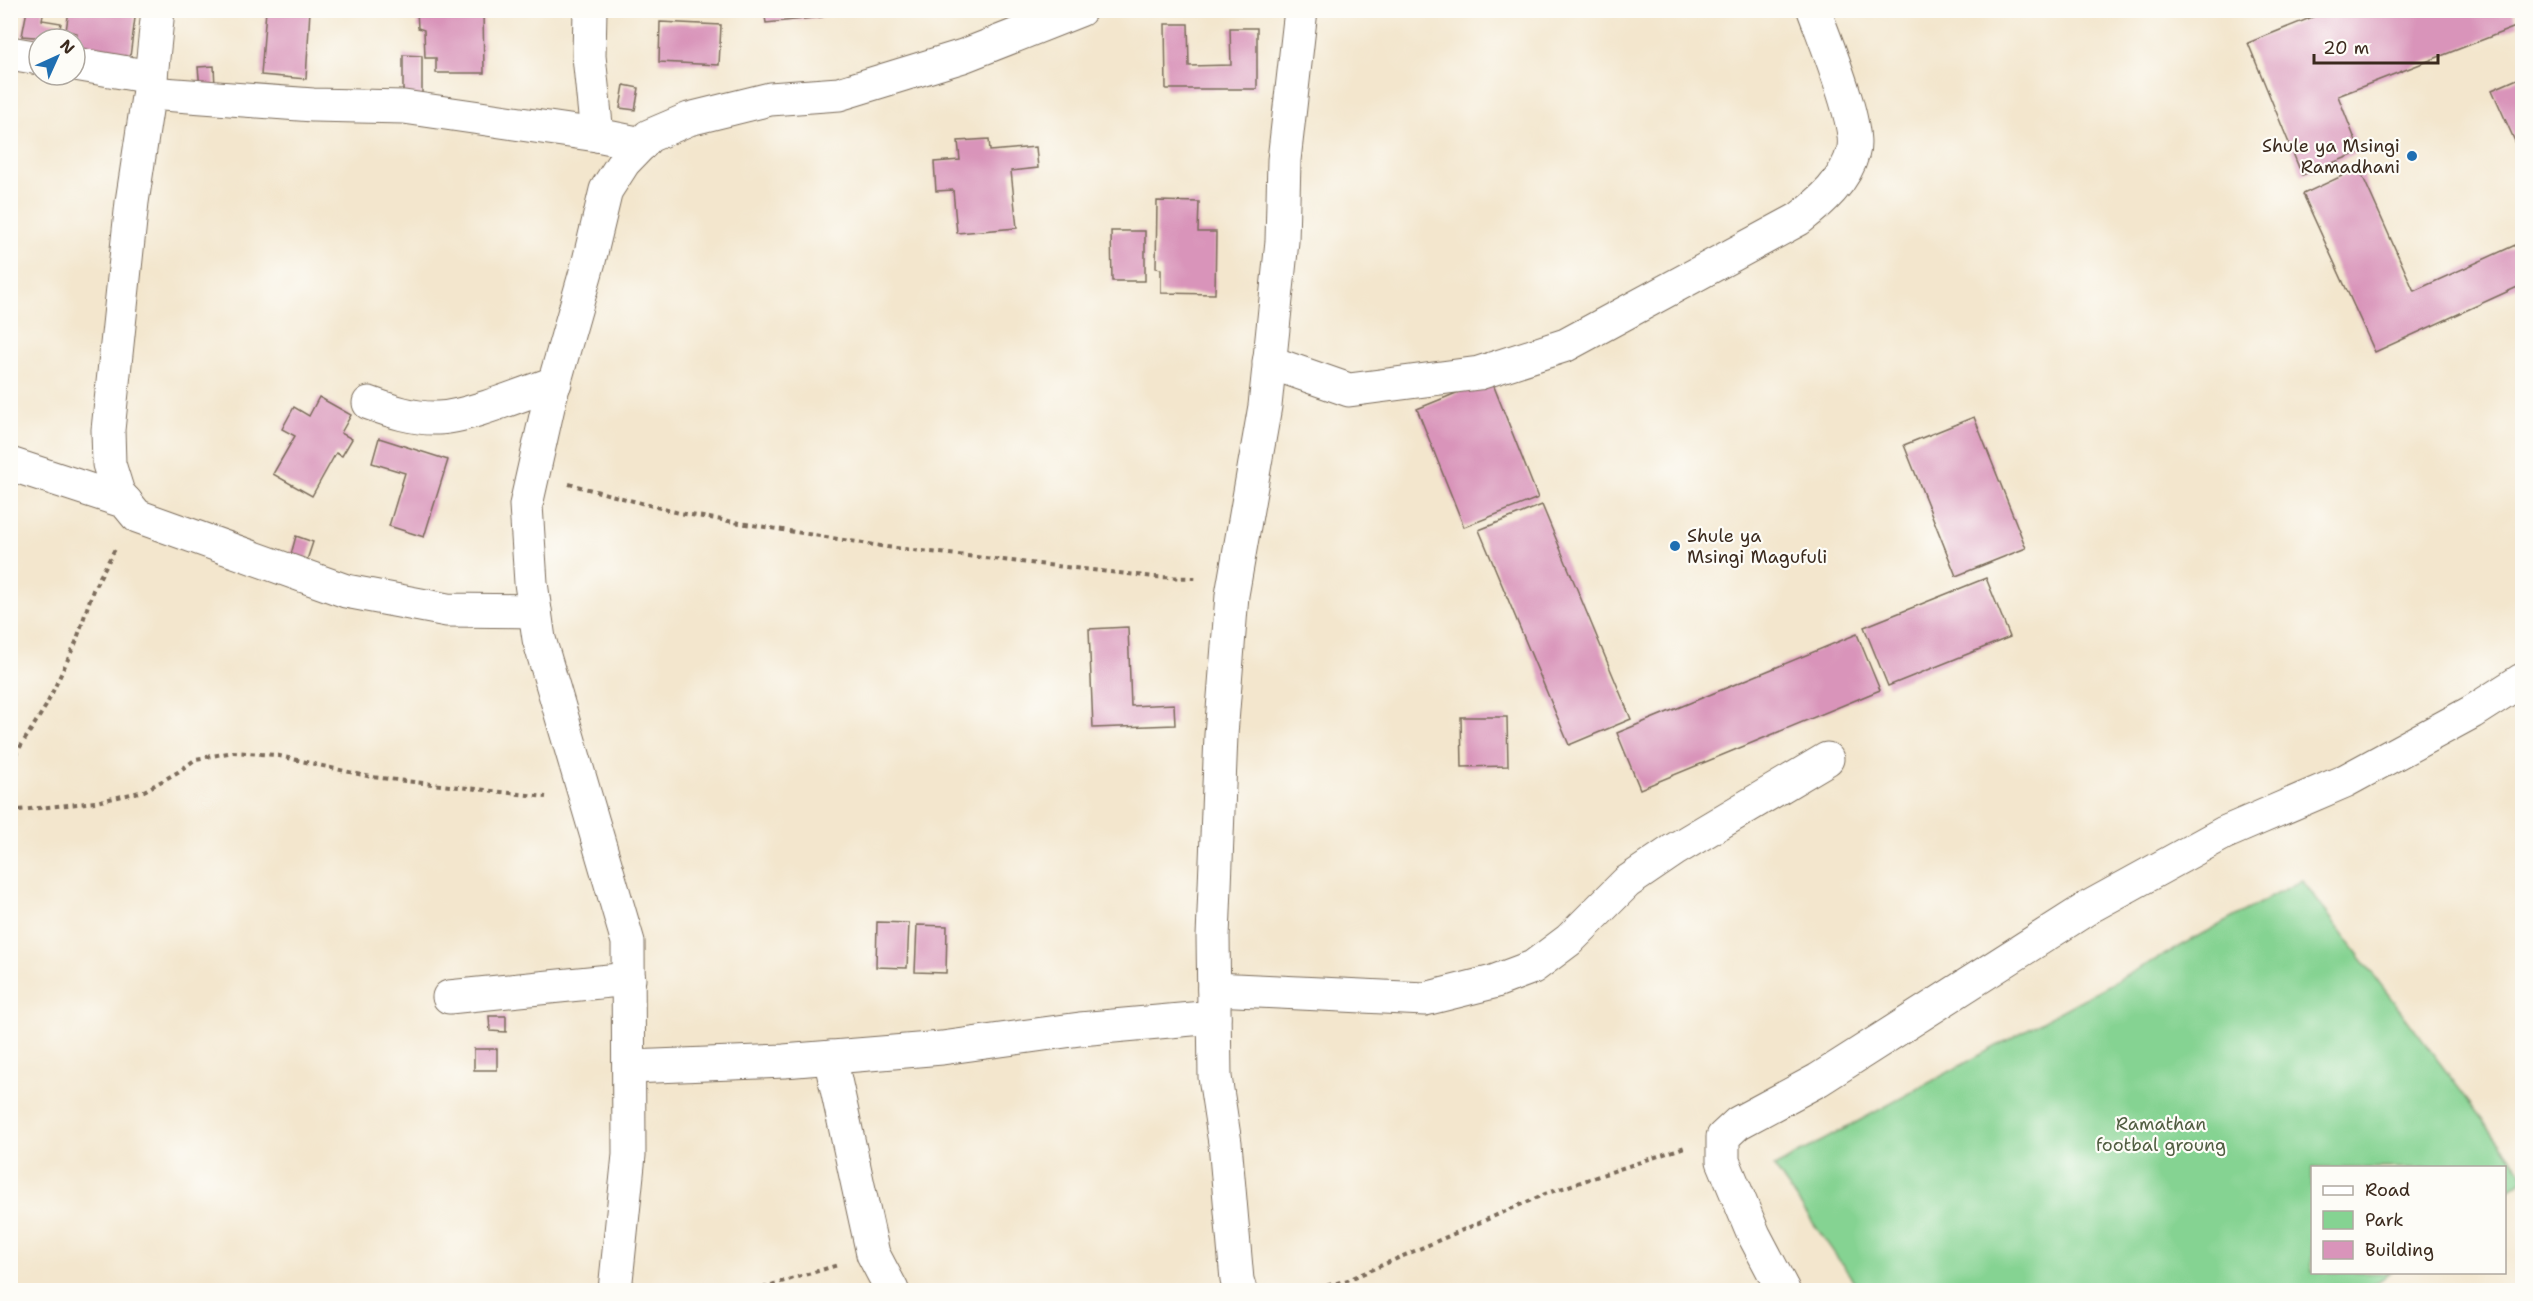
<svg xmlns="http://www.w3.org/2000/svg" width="2533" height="1301" viewBox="0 0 2533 1301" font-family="'Shantell Sans',sans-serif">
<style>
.green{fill:#85d392;stroke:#607e58;stroke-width:1.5}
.building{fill:#d994ba}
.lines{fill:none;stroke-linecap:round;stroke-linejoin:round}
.minor-casing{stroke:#7b6c5b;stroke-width:35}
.path{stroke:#7b6c5b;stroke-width:4;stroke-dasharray:4.5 4.5;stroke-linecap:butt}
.minor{stroke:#fff;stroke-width:33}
.poi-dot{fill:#1f6fb2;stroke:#fdfcf7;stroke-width:2}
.labels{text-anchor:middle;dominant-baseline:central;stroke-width:4.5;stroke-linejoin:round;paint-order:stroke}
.poi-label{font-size:18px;fill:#3b2a1e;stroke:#fdfcf7;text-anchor:end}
.park-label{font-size:18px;fill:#515d41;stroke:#fdfcf7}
</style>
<rect width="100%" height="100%" fill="#fdfcf7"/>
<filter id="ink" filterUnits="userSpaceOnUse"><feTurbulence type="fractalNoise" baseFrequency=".0167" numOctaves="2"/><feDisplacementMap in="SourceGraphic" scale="12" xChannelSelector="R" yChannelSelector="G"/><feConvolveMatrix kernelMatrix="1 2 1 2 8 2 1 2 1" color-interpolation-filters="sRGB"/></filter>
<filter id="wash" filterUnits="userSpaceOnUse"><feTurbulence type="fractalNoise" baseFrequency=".008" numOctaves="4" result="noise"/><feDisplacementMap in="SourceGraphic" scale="24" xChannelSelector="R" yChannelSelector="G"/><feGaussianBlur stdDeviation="1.35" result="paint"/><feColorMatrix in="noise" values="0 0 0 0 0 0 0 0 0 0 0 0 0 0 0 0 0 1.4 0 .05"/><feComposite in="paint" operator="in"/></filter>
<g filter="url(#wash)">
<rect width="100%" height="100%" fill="#f3e6cd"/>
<path class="green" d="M 2302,880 L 2522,1172 L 2522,1180 L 2505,1192 L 2504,1168 L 2312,1168 L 2312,1272 L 2391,1273 L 2365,1290 L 1860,1290 L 1774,1167 Z"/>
<g id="blocks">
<g class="building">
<path d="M 27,10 L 44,10 L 42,20 L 61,23 L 58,39 L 22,36 Z"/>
<path d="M 69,10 L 136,10 L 130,57 L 75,49 L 77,33 L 66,31 Z"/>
<path d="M 266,10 L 310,10 L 306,79 L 261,75 Z"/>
<path d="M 417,10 L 483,10 L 484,73 L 436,73 L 436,58 L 425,58 L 424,30 L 418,28 Z"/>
<path d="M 764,10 L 821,10 L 822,17 L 766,23 Z"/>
<path d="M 2330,10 L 2512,10 L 2518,26 L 2338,96 L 2360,152 L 2302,175 L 2248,43 Z"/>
<path d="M 660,22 L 721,25 L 719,65 L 659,62 Z"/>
<path d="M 1165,24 L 1188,24 L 1189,66 L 1231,65 L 1230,28 L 1257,28 L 1257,89 L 1166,89 Z"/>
<path d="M 403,55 L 422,56 L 422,102 L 403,102 Z"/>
<path d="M 214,66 L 215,87 L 200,88 L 198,67 Z"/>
<path d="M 2522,77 L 2522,157 L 2492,90 Z"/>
<path d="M 624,85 L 639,88 L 635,110 L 620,108 Z"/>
<path d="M 989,139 L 990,151 L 1036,147 L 1038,168 L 1011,171 L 1017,228 L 957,233 L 953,190 L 936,191 L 934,162 L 960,160 L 958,141 Z"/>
<path d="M 2359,168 L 2414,291 L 2522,242 L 2522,285 L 2375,352 L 2303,194 Z"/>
<path d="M 1157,201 L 1199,202 L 1198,232 L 1216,232 L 1215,294 L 1161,293 L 1161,269 L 1156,268 Z"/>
<path d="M 1111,231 L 1145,231 L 1145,281 L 1112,281 Z"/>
<path d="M 1491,379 L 1538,498 L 1464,527 L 1417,409 Z"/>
<path d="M 319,397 L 351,415 L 341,433 L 352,439 L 342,456 L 336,453 L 312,496 L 273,474 L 295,436 L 282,429 L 294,407 L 309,416 Z"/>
<path d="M 1974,417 L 2026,548 L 1956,576 L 1904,445 Z"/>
<path d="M 379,438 L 448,460 L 424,537 L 389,526 L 405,473 L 372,463 Z"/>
<path d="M 1542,505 L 1631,719 L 1569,745 L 1479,530 Z"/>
<path d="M 296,536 L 313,542 L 306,563 L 290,558 Z"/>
<path d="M 1986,578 L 2010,637 L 1888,686 L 1864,627 Z"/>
<path d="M 1128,627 L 1131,706 L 1174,704 L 1175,725 L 1093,728 L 1089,629 Z"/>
<path d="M 1857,634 L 1880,690 L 1640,789 L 1617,733 Z"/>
<path d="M 1461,717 L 1507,717 L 1508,766 L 1462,767 Z"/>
<path d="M 877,922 L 909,923 L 907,968 L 876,967 Z"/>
<path d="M 917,925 L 947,926 L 946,973 L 915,972 Z"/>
<path d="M 489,1016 L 506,1016 L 506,1032 L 490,1031 Z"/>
<rect x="474" y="1049" width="23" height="21"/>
</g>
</g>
</g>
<g filter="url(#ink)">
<use href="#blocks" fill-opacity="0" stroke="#7b6c5b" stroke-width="1.5"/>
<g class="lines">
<defs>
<g id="minor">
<path d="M 158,10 L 151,77 L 132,202 L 108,430 L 109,464 L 118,493 L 137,516 L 346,591 L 447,610 L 535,611"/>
<path d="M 590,10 L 589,56 L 597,135"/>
<path d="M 10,53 L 39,58"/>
<path d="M 75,64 L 151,77"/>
<path d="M 149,93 L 313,105 L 404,107 L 597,135 L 642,144"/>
<path d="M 1269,362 L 1349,390 L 1479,373 L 1566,345 L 1799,219 C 1822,201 1845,181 1853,152 C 1861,127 1824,38 1814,10"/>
<path d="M 369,403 C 391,411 414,419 438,418 C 468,417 524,393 555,383"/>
<path d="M 10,464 L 126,502"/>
<path d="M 1214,989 L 1425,999 L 1493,982 L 1533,967 L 1569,940 L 1627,882 L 1674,850 L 1827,759"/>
<path d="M 449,997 L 629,979"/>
<path d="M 830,1057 L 873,1254 L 892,1290"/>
<path d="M 630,1067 L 784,1061 L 942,1048 L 1080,1029 L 1214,1017"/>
<path d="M 615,1290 L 629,1155 L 628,942 L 539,639 L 531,583 L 526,505 L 550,398 L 589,261 L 606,190 L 624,162 L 649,136 L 689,119 L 770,99 L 839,94 L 963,56 L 1080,10"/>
<path d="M 1240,1290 L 1237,1280 L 1225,1143 L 1215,1077 L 1213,937 L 1221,735 L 1232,595 L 1265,406 L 1282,241 L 1284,160 L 1301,10"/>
<path d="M 1783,1290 L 1754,1235 L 1723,1161 L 1723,1137 L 1738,1123 L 1818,1080 L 2091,906 L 2224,833 L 2345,781 L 2472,712 L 2522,680"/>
</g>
</defs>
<use href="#minor" class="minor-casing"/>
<g class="path">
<path d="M 569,484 L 679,513 L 887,547 L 1154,577 L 1196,578"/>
<path d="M 10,763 L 46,706 L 76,642 L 93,590 L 116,547"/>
<path d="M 10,811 L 96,802 L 144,791 L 178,772 L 196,759 L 233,752 L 275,755 L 371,777 L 546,797"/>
<path d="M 754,1290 L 838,1265"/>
<path d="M 1310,1290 L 1348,1280 L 1545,1194 L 1685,1147"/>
</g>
<use href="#minor" class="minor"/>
</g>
</g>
<g class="poi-dot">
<circle cx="2412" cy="156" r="6"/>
<circle cx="1675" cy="546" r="6"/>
</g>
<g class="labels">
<g class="poi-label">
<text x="2400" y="146">Shule ya Msingi<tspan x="2400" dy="21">Ramadhani</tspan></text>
<text x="1687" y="536" text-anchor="start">Shule ya<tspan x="1687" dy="21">Msingi Magufuli</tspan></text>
</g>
<g class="park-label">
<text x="2161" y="1124">Ramathan<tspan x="2161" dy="21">footbal groung</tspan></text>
</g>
</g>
<rect width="2533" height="1301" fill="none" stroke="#fdfcf7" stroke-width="36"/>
<rect x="2311" y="1166" width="195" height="108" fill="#fdfcf7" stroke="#afa8a0" stroke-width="1.5"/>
<rect x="2323" y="1186" width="30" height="9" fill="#ffffff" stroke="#afa8a0" stroke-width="1.5"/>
<text x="2365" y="1196" font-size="18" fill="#3b2a1e">Road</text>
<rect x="2323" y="1211" width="30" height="18" fill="#85d392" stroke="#afa8a0" stroke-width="1.5"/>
<text x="2365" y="1226" font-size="18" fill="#3b2a1e">Park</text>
<rect x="2323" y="1241" width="30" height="18" fill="#d994ba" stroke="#afa8a0" stroke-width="1.5"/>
<text x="2365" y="1256" font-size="18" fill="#3b2a1e">Building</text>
<g transform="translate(57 57) rotate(45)"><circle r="28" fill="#fdfcf7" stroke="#afa8a0" stroke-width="1.5"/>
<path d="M0-4.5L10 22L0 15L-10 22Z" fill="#1f6fb2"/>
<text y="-9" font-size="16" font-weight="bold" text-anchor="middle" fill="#3b2a1e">N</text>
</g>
<path d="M2314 54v9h124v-9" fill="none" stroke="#3b2a1e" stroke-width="3"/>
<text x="2323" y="54" font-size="18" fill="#3b2a1e" stroke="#fdfcf7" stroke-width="4.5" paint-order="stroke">20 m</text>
</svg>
